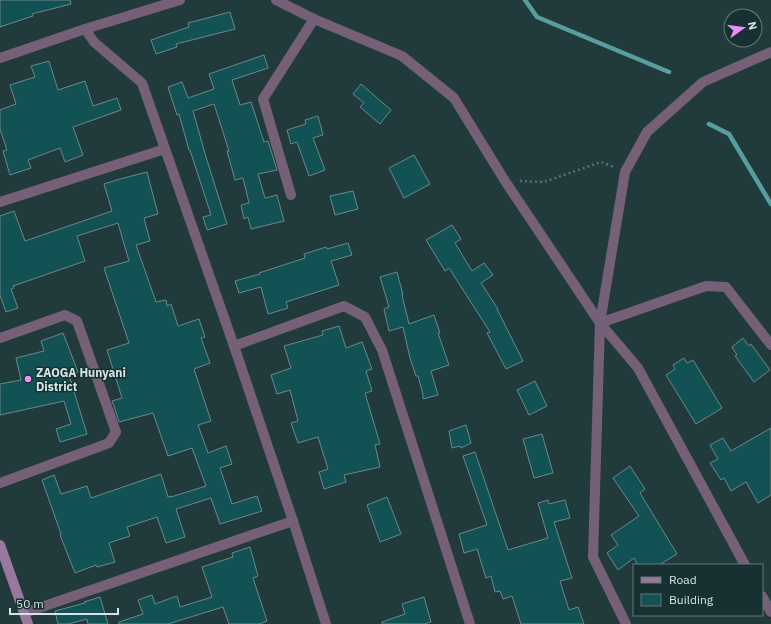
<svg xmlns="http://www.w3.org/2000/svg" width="771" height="624" viewBox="0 0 771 624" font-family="'IBM Plex Sans',sans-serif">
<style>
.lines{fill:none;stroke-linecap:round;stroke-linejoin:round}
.stream{stroke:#589d9f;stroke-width:4.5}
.building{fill:#125254;stroke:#6c8889}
.path{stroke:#596f70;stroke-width:2.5;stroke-dasharray:2 3;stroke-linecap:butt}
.street{stroke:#766078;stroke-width:10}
.secondary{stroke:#9a779d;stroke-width:10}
.poi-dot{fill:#ee8cf9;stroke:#173132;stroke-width:1.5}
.labels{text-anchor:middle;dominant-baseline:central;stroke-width:3;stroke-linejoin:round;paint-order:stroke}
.poi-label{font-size:12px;font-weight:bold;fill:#d6e4e5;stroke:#173132;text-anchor:start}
</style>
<rect width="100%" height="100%" fill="#213b3c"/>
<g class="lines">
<g class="stream">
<path d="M 525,0 L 537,17 L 669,72"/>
<path d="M 709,124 L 729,134 L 771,204"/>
</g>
</g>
<g class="building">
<path d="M 0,0 L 70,0 L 71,4 L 32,14 L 33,16 L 0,27 Z"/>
<path d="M 230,12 L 235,29 L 176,44 L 177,47 L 156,54 L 151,40 L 189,27 L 188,23 Z"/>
<path d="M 264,55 L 268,68 L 232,80 L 240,105 L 251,102 L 264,142 L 268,141 L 277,170 L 258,174 L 265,198 L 277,195 L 284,221 L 251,229 L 248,217 L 244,219 L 241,205 L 249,203 L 243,178 L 235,180 L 227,151 L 229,151 L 214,104 L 193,111 L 206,157 L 227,224 L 207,230 L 203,217 L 211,215 L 190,150 L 189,150 L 179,114 L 177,115 L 168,87 L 182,82 L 188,98 L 214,89 L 209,74 Z"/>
<path d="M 49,61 L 58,90 L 85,81 L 93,106 L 117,98 L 121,110 L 73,127 L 83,155 L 65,162 L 60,148 L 28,160 L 31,168 L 10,175 L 3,151 L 7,150 L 0,129 L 0,110 L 16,104 L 10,85 L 35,77 L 31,66 Z"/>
<path d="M 361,84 L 391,110 L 380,124 L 360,107 L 364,103 L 353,94 Z"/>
<path d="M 318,116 L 323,135 L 313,138 L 325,170 L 309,176 L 297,142 L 291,144 L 287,130 L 306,124 L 305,120 Z"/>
<path d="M 414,155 L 430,184 L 404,198 L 389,168 Z"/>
<path d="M 147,172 L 158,214 L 144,218 L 150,241 L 136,245 L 149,282 L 156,302 L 166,300 L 167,306 L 171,304 L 178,326 L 199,319 L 205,337 L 201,338 L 210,363 L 194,369 L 211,421 L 198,425 L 208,453 L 226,446 L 232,464 L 220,468 L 232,504 L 257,496 L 262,511 L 220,524 L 211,498 L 176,509 L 185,537 L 166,543 L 157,517 L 127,527 L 130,536 L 109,543 L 115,562 L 97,567 L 96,565 L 75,573 L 60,535 L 61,534 L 42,480 L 54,475 L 61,494 L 87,486 L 91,498 L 161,474 L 168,497 L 171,496 L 171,497 L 206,486 L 192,448 L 168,456 L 153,413 L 119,422 L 114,406 L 112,401 L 122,398 L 107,350 L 129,343 L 104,268 L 129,261 L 118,223 L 77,236 L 85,261 L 13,286 L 14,288 L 11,289 L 18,308 L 6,312 L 0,295 L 0,216 L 14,211 L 25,241 L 112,211 L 104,184 L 120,179 Z"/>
<path d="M 353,191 L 358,209 L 335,215 L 330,196 Z"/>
<path d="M 452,225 L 461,239 L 455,243 L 472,271 L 484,263 L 493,275 L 481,283 L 498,309 L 497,309 L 523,361 L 506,369 L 487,333 L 490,332 L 449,268 L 445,271 L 426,240 Z"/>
<path d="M 348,243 L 352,255 L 331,261 L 339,285 L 286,302 L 288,308 L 268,314 L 261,287 L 239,293 L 235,281 L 260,274 L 259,273 L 305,258 L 304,254 L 326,247 L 327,249 Z"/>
<path d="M 397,272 L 403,295 L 402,295 L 409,324 L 434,315 L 440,333 L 438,333 L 449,365 L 431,371 L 438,395 L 423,399 L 423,394 L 418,376 L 416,376 L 410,358 L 403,327 L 389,331 L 384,309 L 389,307 L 380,277 Z"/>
<path d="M 339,326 L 346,348 L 362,342 L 372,369 L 366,371 L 372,391 L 365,393 L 380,444 L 375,445 L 380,467 L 344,475 L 346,482 L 324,489 L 319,472 L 328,469 L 318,437 L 298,443 L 291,423 L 298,421 L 290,390 L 277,394 L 271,375 L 291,368 L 284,346 L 323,335 L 322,331 Z"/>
<path d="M 63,333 L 78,372 L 69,375 L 87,434 L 60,442 L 56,429 L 71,424 L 64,401 L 0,415 L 0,384 L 21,380 L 16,358 L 44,351 L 41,341 Z"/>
<path d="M 743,338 L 749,346 L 751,344 L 770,370 L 754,382 L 735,356 L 737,355 L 732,347 Z"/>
<path d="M 684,358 L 687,363 L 693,360 L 722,408 L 696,424 L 666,375 L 675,369 L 673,365 Z"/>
<path d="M 535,381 L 547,406 L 529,415 L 517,390 Z"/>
<path d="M 466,425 L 471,443 L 461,448 L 460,446 L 452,448 L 449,431 Z"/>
<path d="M 771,428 L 771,495 L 758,503 L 746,482 L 731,491 L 724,478 L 721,480 L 710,463 L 718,459 L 710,445 L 723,438 L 731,451 Z"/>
<path d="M 542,434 L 553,473 L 534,478 L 523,439 Z"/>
<path d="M 475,452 L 508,550 L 548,538 L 538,503 L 548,500 L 549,504 L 565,500 L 570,518 L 554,522 L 572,578 L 560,581 L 569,610 L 578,607 L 584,624 L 521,624 L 512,596 L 503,599 L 500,591 L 495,592 L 491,576 L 486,578 L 477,549 L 464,553 L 459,534 L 487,525 L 463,456 Z"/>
<path d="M 630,466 L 645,489 L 640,493 L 677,554 L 659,565 L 638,565 L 634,558 L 618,570 L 607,553 L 618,545 L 611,535 L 639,516 L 613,478 Z"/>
<path d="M 387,497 L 401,534 L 380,542 L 367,505 Z"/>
<path d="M 250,547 L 258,576 L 253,578 L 267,621 L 259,624 L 229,624 L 223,607 L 168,624 L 119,624 L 119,622 L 143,614 L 138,600 L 152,595 L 155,604 L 177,596 L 180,607 L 212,597 L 202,567 L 233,557 L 232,553 Z"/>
<path d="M 100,597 L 108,624 L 88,624 L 87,619 L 68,624 L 58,624 L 55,611 L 85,603 L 84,602 Z"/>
<path d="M 424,597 L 431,622 L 424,624 L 382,624 L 382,622 L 405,614 L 402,604 Z"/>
</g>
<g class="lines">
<path class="path" d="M 520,181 L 544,182 L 601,162 L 614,167"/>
<g class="street">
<path d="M 276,0 L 314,19 L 402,56 L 454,98 L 505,181 L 600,323 L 638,368 L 745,565"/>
<path d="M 85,29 L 94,42 L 142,83 L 234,346 L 293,521 L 326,624"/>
<path d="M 0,58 L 85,29 L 180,0"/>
<path d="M 291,195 L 263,99 L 314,19"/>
<path d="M 0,202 L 165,149"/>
<path d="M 600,323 L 706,286 L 726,287 L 771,345"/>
<path d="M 0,338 L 65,315 L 77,321 L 116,432 L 109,443 L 0,483"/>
<path d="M 234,346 L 344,306 L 365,317 L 382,350 L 470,624"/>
<path d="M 762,596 L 771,612"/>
<path d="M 24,613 L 293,521"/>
<path d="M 626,624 L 593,557 L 600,323 L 625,172 L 647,132 L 703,82 L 771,52"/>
</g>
<path class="secondary" d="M 0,545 L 28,624"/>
</g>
<circle class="poi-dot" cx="28" cy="379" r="4"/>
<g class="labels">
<g class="poi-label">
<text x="36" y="372">ZAOGA Hunyani<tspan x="36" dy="14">District</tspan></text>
</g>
</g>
<rect x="633" y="564" width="130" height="52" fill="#173132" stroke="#63797a"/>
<rect x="641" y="577" width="20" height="6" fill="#9a779d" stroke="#63797a"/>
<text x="669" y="584" font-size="12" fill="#d6e4e5">Road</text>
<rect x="641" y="594" width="20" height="12" fill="#125254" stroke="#63797a"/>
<text x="669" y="604" font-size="12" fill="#d6e4e5">Building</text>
<g transform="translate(743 28) rotate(76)"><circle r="19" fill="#173132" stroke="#63797a"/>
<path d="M0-3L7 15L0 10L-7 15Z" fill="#ee8cf9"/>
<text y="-6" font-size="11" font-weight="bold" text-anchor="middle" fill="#d6e4e5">N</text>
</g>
<path d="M10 608v6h108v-6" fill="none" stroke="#d6e4e5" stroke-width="2"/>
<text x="16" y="608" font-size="12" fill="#d6e4e5" stroke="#173132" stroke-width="3" paint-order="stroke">50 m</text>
</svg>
